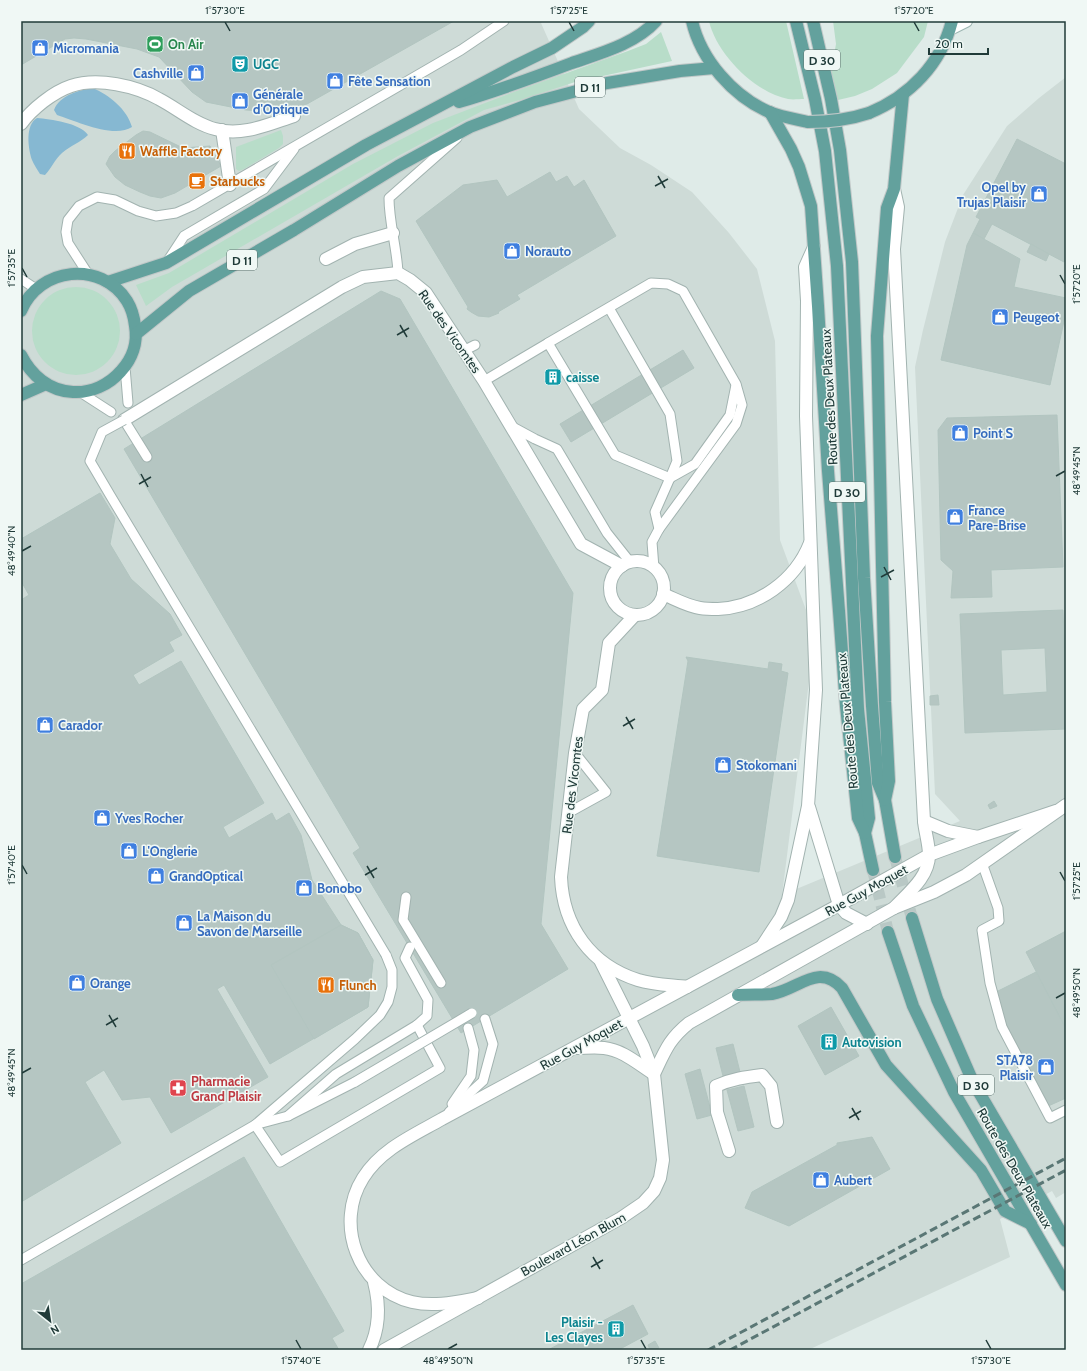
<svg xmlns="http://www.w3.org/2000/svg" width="1087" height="1371" viewBox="0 0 1087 1371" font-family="Cabin,sans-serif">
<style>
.built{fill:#cedbd7}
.green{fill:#b8ddc9}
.water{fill:#86b8d2}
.building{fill:#b5c6c2;stroke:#b2c5c0;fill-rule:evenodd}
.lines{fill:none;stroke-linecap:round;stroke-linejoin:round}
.primary-tunnel{stroke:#b9c8c5;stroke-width:12;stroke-dasharray:12 6;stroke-linecap:butt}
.service-casing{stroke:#a2b3b0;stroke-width:11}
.pedestrian-casing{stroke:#a2b3b0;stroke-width:14}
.minor-casing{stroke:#a2b3b0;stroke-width:14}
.secondary-casing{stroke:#9eb7b3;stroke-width:14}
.primary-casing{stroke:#c1c8c8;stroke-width:14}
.service{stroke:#fff;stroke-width:9}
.pedestrian{stroke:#fff;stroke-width:12}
.minor{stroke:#fff;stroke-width:12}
.secondary{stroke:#fff;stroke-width:12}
.primary{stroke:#63a19d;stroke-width:12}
.rail{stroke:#5a7775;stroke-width:3;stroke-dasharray:8 4;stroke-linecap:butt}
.service-bridge-casing{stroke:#a2b3b0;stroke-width:11;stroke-linecap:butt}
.primary-bridge-casing{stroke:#c1c8c8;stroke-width:14;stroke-linecap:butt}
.service-bridge{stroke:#fff;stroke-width:9}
.primary-bridge{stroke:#63a19d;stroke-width:12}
.ticks{fill:none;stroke:#203b39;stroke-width:1.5}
.labels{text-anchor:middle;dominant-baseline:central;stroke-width:3;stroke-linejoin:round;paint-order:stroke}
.shield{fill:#f0f8f5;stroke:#5e7471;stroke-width:1}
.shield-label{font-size:12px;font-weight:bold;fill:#203b39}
.leisure-label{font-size:13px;font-weight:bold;fill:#27864d;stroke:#f0f8f5;text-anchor:start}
.shop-label{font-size:13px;font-weight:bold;fill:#366cbe;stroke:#f0f8f5;text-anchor:start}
.culture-label{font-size:13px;font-weight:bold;fill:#0d838f;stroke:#f0f8f5;text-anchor:start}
.food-label{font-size:13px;font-weight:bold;fill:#c56008;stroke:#f0f8f5;text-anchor:start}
.street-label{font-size:13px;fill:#203b39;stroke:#f0f8f5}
.health-label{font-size:13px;font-weight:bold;fill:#be3a42;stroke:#f0f8f5;text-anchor:start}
.neatline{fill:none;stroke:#203b39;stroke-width:1.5}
.ticks-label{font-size:10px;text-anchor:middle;fill:#203b39}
</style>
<rect width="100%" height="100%" fill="#dfebe8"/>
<path class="built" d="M 21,21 L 543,21 L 541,23 L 579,109 L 620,148 L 651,165 L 692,192 L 729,233 L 757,269 L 775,341 L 780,540 L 815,634 L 782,895 L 960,821 L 935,794 L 915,367 L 923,330 L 945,242 L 963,195 L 1007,126 L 1039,98 L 1066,77 L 1066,1192 L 1056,1198 L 1052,1191 L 1000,1219 L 1010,1257 L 808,1350 L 21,1350 Z"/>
<g class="green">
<path d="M 709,21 L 786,21 L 804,99 C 799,99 793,100 788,99 C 755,93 716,53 709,21 Z"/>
<path d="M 833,21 L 928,21 L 924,37 L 897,73 L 872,89 L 855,96 L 838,100 L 831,72 L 836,44 Z"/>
<path d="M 661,32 L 672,61 L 575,82 L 520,100 L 484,110 L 398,156 L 172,287 L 146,306 L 136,285 L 169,273 L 353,164 L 433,123 L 522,89 L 628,51 L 646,44 Z"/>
<path d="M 281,130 L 283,136 L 283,144 L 279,148 L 244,169 L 239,171 L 236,169 L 236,147 Z"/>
<circle cx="76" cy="331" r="44"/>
</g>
<g class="water">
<path d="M 93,88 C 109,95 127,109 132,127 C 114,139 76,121 57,115 L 54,110 C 60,95 79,90 93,88 Z"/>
<path d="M 37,118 C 50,119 80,123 88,135 C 81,142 70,146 62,153 C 54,160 52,168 45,175 L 40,174 C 37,169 34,165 32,160 C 28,148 25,125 37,118 Z"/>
</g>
<g class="building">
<path d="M 21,21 L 226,21 L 228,24 L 233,21 L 454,21 L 307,104 L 283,109 L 261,111 L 246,110 L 206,102 L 192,92 L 159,57 L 137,49 L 86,39 L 74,38 L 65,39 L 21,65 Z"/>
<path d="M 143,131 L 150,132 L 183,148 L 210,146 L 221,166 L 175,193 L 161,198 L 150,196 L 140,192 L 125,185 L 115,177 L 106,164 L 110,156 L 115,151 L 136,135 Z"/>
<path d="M 1017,139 L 1066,164 L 1066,257 L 1064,262 L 992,224 L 984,239 L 973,233 L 980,219 L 976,217 Z"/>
<path d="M 550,172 L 556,182 L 567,176 L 574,187 L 584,180 L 616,236 L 517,295 L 520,299 L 498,312 L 499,313 L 489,317 L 478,316 L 471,312 L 467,309 L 468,307 L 416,221 L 463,185 L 497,180 L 507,197 Z"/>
<path d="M 973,233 L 1020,259 L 1014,287 L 1066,298 L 1066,312 L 1050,385 L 941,360 L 967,245 Z"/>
<path d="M 1031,244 L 1049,254 L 1046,261 L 1027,252 Z"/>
<path d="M 381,291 L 400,299 L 573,593 L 541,924 L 568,969 L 461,1033 L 353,853 L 360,848 L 124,449 Z"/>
<path d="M 683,350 L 694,368 L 571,442 L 560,424 Z"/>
<path d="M 556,368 L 562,378 L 550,385 L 545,376 Z"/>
<path d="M 1057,415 L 1063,567 L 991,570 L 992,597 L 951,598 L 953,571 L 941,560 L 938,430 L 947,418 Z"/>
<path d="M 100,493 L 115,518 L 110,544 L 131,579 L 170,614 L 182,635 L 169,642 L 174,651 L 133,675 L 139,685 L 181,661 L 264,803 L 223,827 L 229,838 L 272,813 L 276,821 L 289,813 L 301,835 L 312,880 L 341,925 L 358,933 L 373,960 L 368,1007 L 270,1064 L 224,985 L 217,989 L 268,1077 L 171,1133 L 150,1097 L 122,1100 L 104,1070 L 85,1082 L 121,1143 L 21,1202 L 21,600 L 29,595 L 21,581 L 21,539 Z"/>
<path d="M 1063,610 L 1066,687 L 1066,729 L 965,733 L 960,614 ZM 1045,648 L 1047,692 L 1003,695 L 1001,650 Z"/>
<path d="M 686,657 L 768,669 L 769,662 L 782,664 L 781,671 L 788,673 L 759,872 L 657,856 L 688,661 Z"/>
<path d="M 938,695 L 939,705 L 930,705 L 930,696 Z"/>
<path d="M 994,801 L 997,806 L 990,809 L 988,805 Z"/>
<path d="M 341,925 L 358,933 L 373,960 L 368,1007 L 314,1039 L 271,965 Z"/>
<path d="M 1066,931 L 1066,1029 L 1026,952 Z"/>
<path d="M 1036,972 L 1066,1029 L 1066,1098 L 1046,1107 L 1010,1037 L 994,993 Z"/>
<path d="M 831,1007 L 859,1056 L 825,1075 L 798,1026 Z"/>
<path d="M 733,1044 L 740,1072 L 723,1076 L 716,1048 Z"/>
<path d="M 700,1069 L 712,1115 L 697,1119 L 685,1074 Z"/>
<path d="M 744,1086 L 754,1127 L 738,1131 L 727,1090 Z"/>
<path d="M 872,1137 L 890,1169 L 789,1226 L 745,1208 L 752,1192 L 837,1145 L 837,1143 Z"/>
<path d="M 244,1157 L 344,1331 L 332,1338 L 339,1350 L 21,1350 L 21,1284 Z"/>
<path d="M 633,1305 L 648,1334 L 620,1349 L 620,1350 L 548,1350 Z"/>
<path d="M 655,1341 L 659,1348 L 654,1350 L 650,1350 L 648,1345 Z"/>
</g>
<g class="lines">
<g class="primary-tunnel">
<path d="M 895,857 L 912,918"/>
<path d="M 873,870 L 888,932"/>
</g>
<defs>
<g id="service">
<path d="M 167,262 L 184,236 L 264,189 L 294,149"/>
<path d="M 398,273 C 397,248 389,223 389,198 L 457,138"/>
<path d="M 88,274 L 68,243 L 66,232 L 68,220 L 79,206 L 97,197 L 115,200 L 138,211 L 156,216 L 176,213 L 192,206 L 461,50 L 504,21"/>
<path d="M 21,279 L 36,289"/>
<path d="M 609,308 L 670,414 L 677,461 L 670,478"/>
<path d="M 548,343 L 651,283 L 668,284 L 683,291 L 736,384 L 742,405 L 736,424 L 659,529"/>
<path d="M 465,350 L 475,345"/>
<path d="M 125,367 L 128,403"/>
<path d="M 484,381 L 548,343 L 615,455 L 670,478 L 655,512 L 659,529 L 652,542 L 654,568"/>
<path d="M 80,392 L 111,412"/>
<path d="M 124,420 L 147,457"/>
<path d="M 511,426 L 535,439 L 557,449 L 607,533 L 630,562"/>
<path d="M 670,478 L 695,464 L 730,415 L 736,385"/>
<path d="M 568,813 L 606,792 L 575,753"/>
<path d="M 982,863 L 998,908 L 999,921 L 982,930 L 990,983 L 1002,1027 L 1050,1118 L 1066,1110"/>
<path d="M 406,897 L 403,920 L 441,983"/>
<path d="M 452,1104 L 471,1076 L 474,1050 L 468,1028"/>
<path d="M 449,1112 L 483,1081 L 493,1044 L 485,1019"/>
<path d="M 288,1116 L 336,1074 L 417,1025 L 427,1016 L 428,1000 L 405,958 L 410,947"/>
<path d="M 258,1124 L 288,1116 L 355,1082"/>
<path d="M 255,1125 L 280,1162 L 440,1068 L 417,1025"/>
<path d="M 21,1260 L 255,1125 L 355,1039 L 380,1015 L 388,1002 L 392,987 L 392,970 L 386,955"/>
</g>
<g id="pedestrian">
<path d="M 21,124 C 32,109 53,92 71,86 C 98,77 136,86 159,99 C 178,109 195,124 215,129 C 242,137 269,124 294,116"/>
<path d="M 222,130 L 230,185"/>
</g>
<g id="minor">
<path d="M 894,189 L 898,207 L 894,249 L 924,821 C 925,832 929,844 929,855 C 929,877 908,893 894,908"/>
<path d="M 326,259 L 355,244 L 393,233"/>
<path d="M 124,420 L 342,287 L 363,277 L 398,273 L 410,280 L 426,293 L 484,381 L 581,544 L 622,566"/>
<circle cx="637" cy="588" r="27"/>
<path d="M 663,594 C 675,599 687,606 700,608 C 706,609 712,609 718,609 C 758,607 795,581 810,543"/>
<path d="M 635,615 L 609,643 L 602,690 L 583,709 L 575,753 L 561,877 C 563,927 591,965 638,980 C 654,985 671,985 687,987"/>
<path d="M 809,807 L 839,905 L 846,913 L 867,924"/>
<path d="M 924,821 L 948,831 L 978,837"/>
<path d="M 762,946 L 781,917 L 788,900 L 808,806 L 816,690 L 806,416 L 807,301 L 805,267 L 814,247"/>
<path d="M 576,1048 C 585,1048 595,1047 604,1048 C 623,1050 638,1064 654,1074"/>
<path d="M 654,1074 C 665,1051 669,1039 689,1023 L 894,908 L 934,892 L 966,875 L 1066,805"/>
<path d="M 729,1151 L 717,1112 L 716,1086 C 731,1079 746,1077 762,1075 L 771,1086 L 777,1122"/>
<path d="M 478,1298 C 456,1302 434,1307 412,1302 C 358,1289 334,1224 363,1178 C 381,1149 414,1135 442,1119 L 839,905 L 929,855 L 978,837 L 1056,811"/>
<path d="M 369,1350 C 380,1328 380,1305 374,1282"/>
<path d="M 384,1350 L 621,1218 L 643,1203 L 654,1191 L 660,1178 L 663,1160 L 654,1074 L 643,1046 L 601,962"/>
</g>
<path id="secondary" d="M 950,29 L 966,21"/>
<g id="primary">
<path d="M 692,21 C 701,60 733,96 769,112 C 782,117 795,119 808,122"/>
<path d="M 796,21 L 815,99 L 825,151 L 837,266 L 858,709 L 869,818 L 865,833 L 873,870"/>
<path d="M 813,21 L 831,99 L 840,150 L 852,262 L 864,578 L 872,706 L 878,783 L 885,800 L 895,857"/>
<path d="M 459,102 C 497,91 535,77 572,63 C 601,53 635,44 656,21"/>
<path d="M 770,112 L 791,149 L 799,167 L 811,206 L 818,306 L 828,471 L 839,611 L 846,706 L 858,818 L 865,833"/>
<path d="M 869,113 C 910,96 941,64 952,21"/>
<path d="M 108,282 L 166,263 L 366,145 L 513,67 L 552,48 L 583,27 L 589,21"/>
<path d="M 21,311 C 39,267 101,260 127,301 C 132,309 134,317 135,326 C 138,343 132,359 121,371 C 109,385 91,393 73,392 C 49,391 31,375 21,355"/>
<path d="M 136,334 L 189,291 L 294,230 L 398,166 L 470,127 L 535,102 L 607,83 L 680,71 L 714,68"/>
<path d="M 21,395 L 46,384"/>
<path d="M 885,800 L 889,781 L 885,702 L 877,336 L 887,208 L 894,189 L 903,94"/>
<path d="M 912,918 L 937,999 L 973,1082 L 1066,1241"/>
<path d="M 888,932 L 913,1006 L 954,1092 L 1066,1285"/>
<path d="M 738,995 C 749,994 761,995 772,994 C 798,990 818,962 842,988 L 886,1065 L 981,1170 L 1005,1211 L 1031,1224"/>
</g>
</defs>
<use href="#service" class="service-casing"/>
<use href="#pedestrian" class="pedestrian-casing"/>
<use href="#minor" class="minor-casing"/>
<use href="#secondary" class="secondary-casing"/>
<use href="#primary" class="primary-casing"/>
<use href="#service" class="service"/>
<use href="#pedestrian" class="pedestrian"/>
<use href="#minor" class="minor"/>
<use href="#secondary" class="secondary"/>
<use href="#primary" class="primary"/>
<g class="rail">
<path d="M 708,1350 L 1066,1158"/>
<path d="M 730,1350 L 1066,1170"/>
</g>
<defs>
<g id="service-bridge">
<path d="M 124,420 L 102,432 L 90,461 L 110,495 L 386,955"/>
<path d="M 355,1082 L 472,1013"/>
</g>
<path id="primary-bridge" d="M 808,122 C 830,122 848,120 869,113"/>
</defs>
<use href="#service-bridge" class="service-bridge-casing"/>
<use href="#primary-bridge" class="primary-bridge-casing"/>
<use href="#service-bridge" class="service-bridge"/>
<use href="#primary-bridge" class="primary-bridge"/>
</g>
<path class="ticks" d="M 225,22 L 230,31M 569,22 L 574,31M 914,22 L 919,31M 658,176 L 665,188M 655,186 L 668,179M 22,268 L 27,277M 1060,275 L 1065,284M 400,325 L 407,337M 397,335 L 409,328M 141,474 L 148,487M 1056,476 L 1065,471M 139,484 L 151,477M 22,551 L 31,546M 884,567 L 891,580M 881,577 L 894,570M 626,717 L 633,729M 623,726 L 635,719M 22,865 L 27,874M 367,866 L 374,878M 1060,872 L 1065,881M 365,875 L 377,868M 1056,998 L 1065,993M 109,1015 L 116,1027M 106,1025 L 118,1018M 22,1073 L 31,1068M 852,1108 L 859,1120M 849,1118 L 861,1111M 593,1257 L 600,1269M 591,1267 L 603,1260M 296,1340 L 301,1349M 641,1340 L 646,1349M 986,1340 L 991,1349M 448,1349 L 457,1344"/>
<defs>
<symbol id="stadium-square" viewBox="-11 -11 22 22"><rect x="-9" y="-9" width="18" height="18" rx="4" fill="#2e9e5b" stroke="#f0f8f5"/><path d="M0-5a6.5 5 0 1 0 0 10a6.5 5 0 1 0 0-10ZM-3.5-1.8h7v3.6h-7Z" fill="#fff"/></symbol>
<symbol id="shop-square" viewBox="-11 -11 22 22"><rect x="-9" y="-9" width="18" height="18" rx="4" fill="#3f7fe0" stroke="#f0f8f5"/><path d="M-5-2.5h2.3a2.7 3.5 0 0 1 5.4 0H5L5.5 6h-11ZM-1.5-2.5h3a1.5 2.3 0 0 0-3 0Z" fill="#fff"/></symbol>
<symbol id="theatre-square" viewBox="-11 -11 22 22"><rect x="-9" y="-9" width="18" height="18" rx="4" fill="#0f9aa8" stroke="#f0f8f5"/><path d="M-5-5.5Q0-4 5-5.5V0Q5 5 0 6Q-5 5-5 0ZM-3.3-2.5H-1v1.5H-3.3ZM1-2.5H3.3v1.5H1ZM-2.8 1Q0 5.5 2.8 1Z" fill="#fff"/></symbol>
<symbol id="restaurant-square" viewBox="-11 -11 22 22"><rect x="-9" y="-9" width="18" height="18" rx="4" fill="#e8710a" stroke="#f0f8f5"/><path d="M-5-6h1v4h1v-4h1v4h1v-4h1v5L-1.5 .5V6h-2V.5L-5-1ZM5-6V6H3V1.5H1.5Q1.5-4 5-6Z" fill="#fff"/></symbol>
<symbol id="cafe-square" viewBox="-11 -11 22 22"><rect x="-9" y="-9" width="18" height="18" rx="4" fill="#e8710a" stroke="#f0f8f5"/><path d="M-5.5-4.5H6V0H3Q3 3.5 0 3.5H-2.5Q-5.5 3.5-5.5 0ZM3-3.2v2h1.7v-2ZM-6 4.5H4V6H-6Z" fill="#fff"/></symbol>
<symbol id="building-square" viewBox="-11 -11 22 22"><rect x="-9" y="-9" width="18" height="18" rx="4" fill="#0f9aa8" stroke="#f0f8f5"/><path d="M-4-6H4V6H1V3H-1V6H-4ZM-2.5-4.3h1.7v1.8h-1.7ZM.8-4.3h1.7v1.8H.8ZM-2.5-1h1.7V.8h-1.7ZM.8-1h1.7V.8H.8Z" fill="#fff"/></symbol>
<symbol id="pharmacy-square" viewBox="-11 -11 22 22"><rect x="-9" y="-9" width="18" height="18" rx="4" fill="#e0444e" stroke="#f0f8f5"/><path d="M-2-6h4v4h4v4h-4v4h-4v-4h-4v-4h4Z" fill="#fff"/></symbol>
</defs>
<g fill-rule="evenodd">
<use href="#stadium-square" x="145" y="34" width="20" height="20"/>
<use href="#shop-square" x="30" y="38" width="20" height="20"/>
<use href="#theatre-square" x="230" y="54" width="20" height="20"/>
<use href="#shop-square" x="186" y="63" width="20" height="20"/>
<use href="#shop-square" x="325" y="71" width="20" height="20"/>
<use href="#shop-square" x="230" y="91" width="20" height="20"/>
<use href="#restaurant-square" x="117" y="141" width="20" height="20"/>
<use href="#cafe-square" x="187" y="171" width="20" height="20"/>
<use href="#shop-square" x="1029" y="184" width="20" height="20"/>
<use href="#shop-square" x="502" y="241" width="20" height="20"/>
<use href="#shop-square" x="990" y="307" width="20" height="20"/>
<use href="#building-square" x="543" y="367" width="20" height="20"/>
<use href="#shop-square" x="950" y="423" width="20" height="20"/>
<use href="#shop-square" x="945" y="507" width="20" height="20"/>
<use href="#shop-square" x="35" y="715" width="20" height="20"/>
<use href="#shop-square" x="713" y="755" width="20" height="20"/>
<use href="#shop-square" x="92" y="808" width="20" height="20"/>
<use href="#shop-square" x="119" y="841" width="20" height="20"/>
<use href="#shop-square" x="146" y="866" width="20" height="20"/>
<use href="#shop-square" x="294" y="878" width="20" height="20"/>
<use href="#shop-square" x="174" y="913" width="20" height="20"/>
<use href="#shop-square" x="67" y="973" width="20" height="20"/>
<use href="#restaurant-square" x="316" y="975" width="20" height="20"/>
<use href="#building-square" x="819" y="1032" width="20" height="20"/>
<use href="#shop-square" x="1036" y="1057" width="20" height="20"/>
<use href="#pharmacy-square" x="168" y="1078" width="20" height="20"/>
<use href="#shop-square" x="811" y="1170" width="20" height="20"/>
<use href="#building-square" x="606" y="1319" width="20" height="20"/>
</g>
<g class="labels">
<g class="shield">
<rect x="804" y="50" width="36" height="20" rx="3"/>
<rect x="575" y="77" width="30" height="20" rx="3"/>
<rect x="227" y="250" width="30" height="20" rx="3"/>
<rect x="829" y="482" width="36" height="20" rx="3"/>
<rect x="958" y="1075" width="36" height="20" rx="3"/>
</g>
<g class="shield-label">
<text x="822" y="60">D 30</text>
<text x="590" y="87">D 11</text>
<text x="242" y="260">D 11</text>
<text x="847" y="492">D 30</text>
<text x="976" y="1085">D 30</text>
</g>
<g class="leisure-label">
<text x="168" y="44">On Air</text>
</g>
<g class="shop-label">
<text x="53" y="48">Micromania</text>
<text x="183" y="73" text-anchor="end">Cashville</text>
<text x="348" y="81">Fête Sensation</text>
<text x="253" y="94">Générale<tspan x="253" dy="15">d'Optique</tspan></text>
<text x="1026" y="187" text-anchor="end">Opel by<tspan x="1026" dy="15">Trujas Plaisir</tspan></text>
<text x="525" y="251">Norauto</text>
<text x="1013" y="317">Peugeot</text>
<text x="973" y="433">Point S</text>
<text x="968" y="510">France<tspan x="968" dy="15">Pare-Brise</tspan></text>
<text x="58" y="725">Carador</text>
<text x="736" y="765">Stokomani</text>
<text x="115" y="818">Yves Rocher</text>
<text x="142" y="851">L'Onglerie</text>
<text x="169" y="876">GrandOptical</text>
<text x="317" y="888">Bonobo</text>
<text x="197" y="916">La Maison du<tspan x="197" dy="15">Savon de Marseille</tspan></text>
<text x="90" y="983">Orange</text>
<text x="1033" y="1060" text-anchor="end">STA78<tspan x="1033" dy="15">Plaisir</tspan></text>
<text x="834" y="1180">Aubert</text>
</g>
<g class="culture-label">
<text x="253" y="64">UGC</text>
<text x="566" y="377">caisse</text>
<text x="842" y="1042">Autovision</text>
<text x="603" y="1322" text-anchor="end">Plaisir -<tspan x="603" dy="15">Les Clayes</tspan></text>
</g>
<g class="food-label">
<text x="140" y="151">Waffle Factory</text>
<text x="210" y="181">Starbucks</text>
<text x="339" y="985">Flunch</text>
</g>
<g class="street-label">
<text transform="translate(450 331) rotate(55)">Rue des Vicomtes</text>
<text transform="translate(829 397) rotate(-93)">Route des Deux Plateaux</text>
<text transform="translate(847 721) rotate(-95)">Route des Deux Plateaux</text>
<text transform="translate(572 785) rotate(-83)">Rue des Vicomtes</text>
<text transform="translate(866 890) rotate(-29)">Rue Guy Moquet</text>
<text transform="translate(581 1044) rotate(-29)">Rue Guy Moquet</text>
<text transform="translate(1015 1168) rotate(60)">Route des Deux Plateaux</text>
<text transform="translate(573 1244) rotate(-29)">Boulevard Léon Blum</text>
</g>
<g class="health-label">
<text x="191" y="1081">Pharmacie<tspan x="191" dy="15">Grand Plaisir</tspan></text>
</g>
</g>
<rect width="1087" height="1371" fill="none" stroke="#f0f8f5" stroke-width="44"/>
<g transform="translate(50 1321) rotate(150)" stroke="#f0f8f5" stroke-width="3" paint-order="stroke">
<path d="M0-3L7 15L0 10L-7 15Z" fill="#203b39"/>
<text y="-6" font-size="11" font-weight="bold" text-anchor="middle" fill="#203b39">N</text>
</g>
<path d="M929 48v6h59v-6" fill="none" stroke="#203b39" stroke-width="2"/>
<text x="935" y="48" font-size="12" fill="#203b39" stroke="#f0f8f5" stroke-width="3" paint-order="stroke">20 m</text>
<rect x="22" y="22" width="1043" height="1327" class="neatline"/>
<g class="ticks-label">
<text x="225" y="14">1°57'30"E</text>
<text x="569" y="14">1°57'25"E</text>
<text x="914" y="14">1°57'20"E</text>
<text transform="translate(11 268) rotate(-90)" y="4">1°57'35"E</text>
<text transform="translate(1076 284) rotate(-90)" y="4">1°57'20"E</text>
<text transform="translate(1076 471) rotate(-90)" y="4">48°49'45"N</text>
<text transform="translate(11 551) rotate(-90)" y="4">48°49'40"N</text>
<text transform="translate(11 865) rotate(-90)" y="4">1°57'40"E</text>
<text transform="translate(1076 881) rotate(-90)" y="4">1°57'25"E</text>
<text transform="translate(1076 993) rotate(-90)" y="4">48°49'50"N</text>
<text transform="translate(11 1073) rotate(-90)" y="4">48°49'45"N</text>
<text x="301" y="1364">1°57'40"E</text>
<text x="448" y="1364">48°49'50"N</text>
<text x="646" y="1364">1°57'35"E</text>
<text x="991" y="1364">1°57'30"E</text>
</g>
</svg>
